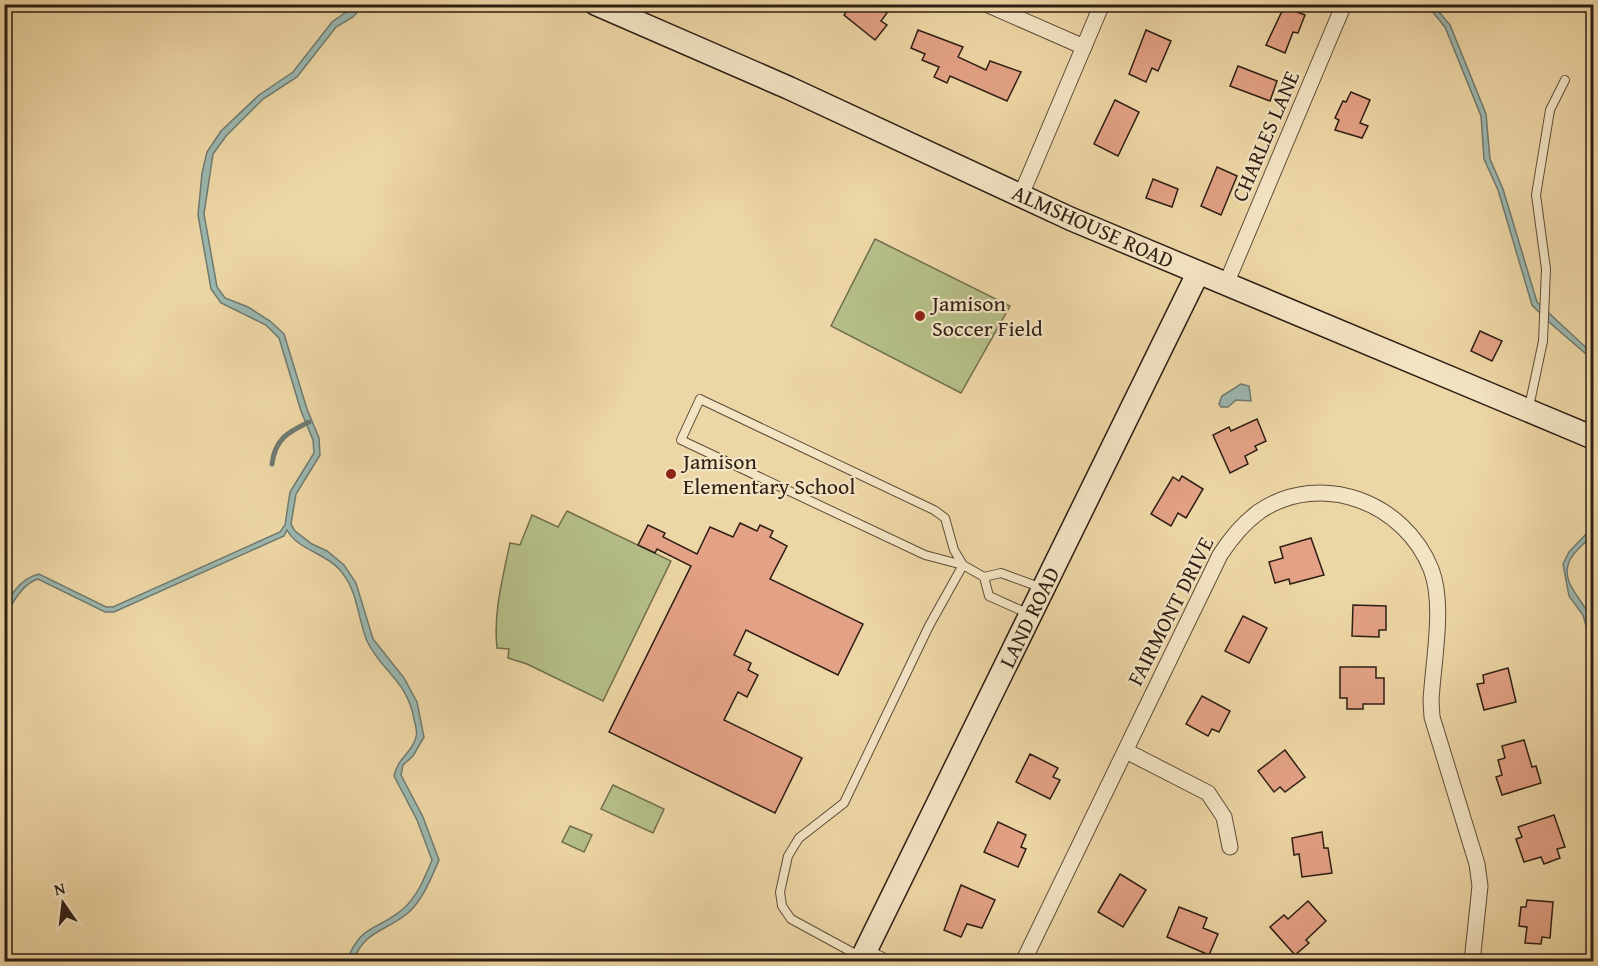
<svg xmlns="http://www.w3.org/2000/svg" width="1598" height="966" viewBox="0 0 1598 966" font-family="'Gentium Book Plus',serif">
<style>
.green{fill:#b5be88;stroke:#726e4e;stroke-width:1.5}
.water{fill:#9bb7af;stroke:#6f7a71;stroke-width:1.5}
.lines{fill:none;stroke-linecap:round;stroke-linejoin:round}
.stream{stroke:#6f7a71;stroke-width:5}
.building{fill:#e3a185;stroke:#2e1e13;stroke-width:1.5}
.lane-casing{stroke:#5e4c38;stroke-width:10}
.street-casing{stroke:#5e4c38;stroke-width:17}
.secondary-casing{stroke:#2e1e13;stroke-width:25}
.lane{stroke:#f3e4c4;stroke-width:8}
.street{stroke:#f3e4c4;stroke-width:15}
.secondary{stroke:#f3e4c4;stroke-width:22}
.poi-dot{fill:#8f2418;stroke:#f3e4c4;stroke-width:2}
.labels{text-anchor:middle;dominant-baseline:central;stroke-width:4.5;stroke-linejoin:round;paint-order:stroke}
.street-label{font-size:22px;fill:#2e1e13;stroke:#f3e4c4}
.poi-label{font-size:22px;fill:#2e1e13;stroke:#f3e4c4;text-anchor:start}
</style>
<rect width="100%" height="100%" fill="#edd6a5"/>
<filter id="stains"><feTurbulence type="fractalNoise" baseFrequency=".00333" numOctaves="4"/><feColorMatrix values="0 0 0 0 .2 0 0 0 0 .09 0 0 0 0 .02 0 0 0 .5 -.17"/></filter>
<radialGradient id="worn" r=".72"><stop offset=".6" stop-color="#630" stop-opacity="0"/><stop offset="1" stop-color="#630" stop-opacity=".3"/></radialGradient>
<g class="green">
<path d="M 875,239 L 1010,306 L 961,393 L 831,326 Z"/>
<path d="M 567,511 L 671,561 L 603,701 L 527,664 L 508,658 L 509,649 L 497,648 C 493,613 503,577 510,543 L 520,545 L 532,515 L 558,527 Z"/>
<path d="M 613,785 L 664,809 L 653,833 L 601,809 Z"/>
<path d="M 570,826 L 592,835 L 584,852 L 562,842 Z"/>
</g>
<g class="water">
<path d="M 356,5 L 364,5 L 353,17 L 336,27 L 297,77 L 263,99 L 226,136 L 213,154 L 204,214 L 217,287 L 225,298 L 248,307 L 270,321 L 284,334 L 307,409 L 319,438 L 320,455 L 296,494 L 291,524 L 295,531 L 312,544 L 327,551 L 344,565 L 356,583 L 373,639 L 404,678 L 417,702 L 424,737 L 413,756 L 403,765 L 401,775 L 423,817 L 439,860 C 431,878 423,900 408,913 C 385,932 365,930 353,961 L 346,962 C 362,922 376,932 403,909 C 417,897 425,877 432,860 L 417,820 L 394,776 C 399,755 412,754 416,737 C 418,732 415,724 414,719 C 407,680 381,671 367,641 C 357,617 358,588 338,568 C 324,553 297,549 287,530 L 284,536 L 114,612 L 105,612 L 38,579 C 23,583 11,604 5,618 C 4,599 21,578 39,574 L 106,607 L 113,607 L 280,532 L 285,525 L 290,492 L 314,453 L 313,440 L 301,411 L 279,338 L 266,325 L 221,303 L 211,289 L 198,215 L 202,173 L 207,152 L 221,131 L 259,95 L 293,72 L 332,22 Z"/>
<path d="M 1427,5 L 1433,5 L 1450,25 L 1486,114 L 1490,159 L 1503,189 L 1537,302 L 1593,354 L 1593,360 L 1549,322 L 1532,305 L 1498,190 L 1484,159 L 1481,116 L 1445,27 Z"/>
<path d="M 1241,384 L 1249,386 L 1251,401 L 1236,400 L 1228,407 L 1221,407 L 1219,404 L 1222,396 Z"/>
<path d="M 1593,517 L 1593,534 C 1586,543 1573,551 1569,562 C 1561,582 1580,597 1588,613 C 1596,630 1594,651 1593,669 L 1591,644 L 1583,615 L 1569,596 L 1563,564 L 1569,552 L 1589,531 Z"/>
</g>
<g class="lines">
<path class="stream" d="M 272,464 C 275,439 288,432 309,422"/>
</g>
<g class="building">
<path d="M 852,4 L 876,4 L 887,13 L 881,21 L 887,25 L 875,40 L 844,15 Z"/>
<path d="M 1284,7 L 1305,15 L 1298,33 L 1293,32 L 1285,53 L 1266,45 Z"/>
<path d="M 918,30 L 963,47 L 958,57 L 986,70 L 990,61 L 1021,72 L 1007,101 L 950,76 L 947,83 L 934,77 L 939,67 L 922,60 L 925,54 L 911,48 Z"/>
<path d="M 1146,30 L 1171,41 L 1158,71 L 1152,68 L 1146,82 L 1129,74 Z"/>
<path d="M 1238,66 L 1277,81 L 1270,101 L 1230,86 Z"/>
<path d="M 1351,92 L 1370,100 L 1360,123 L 1368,126 L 1362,138 L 1335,130 L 1339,120 L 1335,118 L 1343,101 L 1346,102 Z"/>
<path d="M 1115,100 L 1139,112 L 1118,156 L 1094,144 Z"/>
<path d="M 1217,167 L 1237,176 L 1221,215 L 1201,206 Z"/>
<path d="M 1153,179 L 1178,189 L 1172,207 L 1146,198 Z"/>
<path d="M 1480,331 L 1502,341 L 1492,361 L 1471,351 Z"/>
<path d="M 1257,419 L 1266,441 L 1255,446 L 1257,450 L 1245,456 L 1248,464 L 1230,473 L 1213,435 L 1229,427 L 1231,431 Z"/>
<path d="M 1182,476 L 1203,489 L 1186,518 L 1178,513 L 1171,526 L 1151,514 L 1173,477 L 1179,481 Z"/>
<path d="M 740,523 L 757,531 L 760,525 L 773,531 L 770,537 L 787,546 L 770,579 L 863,624 L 838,675 L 746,630 L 734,655 L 751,663 L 748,670 L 758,675 L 747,697 L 738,692 L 724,720 L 802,758 L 775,813 L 609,732 L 691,566 L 657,549 L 655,553 L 638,545 L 648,525 L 665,533 L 663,537 L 697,554 L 710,527 L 733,537 Z"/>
<path d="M 1311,538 L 1324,575 L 1290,584 L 1289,579 L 1275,583 L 1269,562 L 1283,558 L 1280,547 Z"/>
<path d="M 1353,605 L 1386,606 L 1386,630 L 1379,630 L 1379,637 L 1352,636 Z"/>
<path d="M 1243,616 L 1267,628 L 1249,663 L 1225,651 Z"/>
<path d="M 1340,667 L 1376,667 L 1376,678 L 1384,678 L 1384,704 L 1363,704 L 1363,709 L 1347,709 L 1347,698 L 1340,698 Z"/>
<path d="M 1508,668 L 1516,702 L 1484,710 L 1477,684 L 1484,683 L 1483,675 Z"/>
<path d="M 1202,696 L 1230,711 L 1219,732 L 1212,729 L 1208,736 L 1186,724 Z"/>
<path d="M 1524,740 L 1532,767 L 1536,766 L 1541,783 L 1502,795 L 1496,777 L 1502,775 L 1498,760 L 1505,758 L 1502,746 Z"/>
<path d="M 1285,750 L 1305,777 L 1285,792 L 1280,787 L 1274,792 L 1258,771 Z"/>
<path d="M 1030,754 L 1058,768 L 1053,777 L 1060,780 L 1050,799 L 1016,782 Z"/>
<path d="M 1554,815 L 1565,847 L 1557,849 L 1560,858 L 1544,864 L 1541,857 L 1524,862 L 1516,839 L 1522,837 L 1518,827 Z"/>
<path d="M 998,822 L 1026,835 L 1021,847 L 1026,849 L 1018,867 L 984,852 Z"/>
<path d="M 1322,832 L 1324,848 L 1328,848 L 1332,873 L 1302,877 L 1299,854 L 1294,855 L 1292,838 Z"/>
<path d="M 1120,874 L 1146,890 L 1123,927 L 1098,912 Z"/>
<path d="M 961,885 L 995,900 L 982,928 L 967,924 L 961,937 L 944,930 Z"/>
<path d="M 1527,900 L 1553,902 L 1550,938 L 1542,937 L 1541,944 L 1525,943 L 1527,927 L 1519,926 L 1521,907 L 1526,907 Z"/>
<path d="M 1308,901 L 1326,921 L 1306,940 L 1309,943 L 1295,955 L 1270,927 L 1284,915 L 1288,919 Z"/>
<path d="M 1179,907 L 1207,918 L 1203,928 L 1218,934 L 1209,955 L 1167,937 Z"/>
</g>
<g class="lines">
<defs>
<g id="lane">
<path d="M 1529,407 L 1543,341 L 1546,269 L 1536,195 L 1550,110 L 1565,80"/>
<path d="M 963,565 L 954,550 L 945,518 L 934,510 L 700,399 L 681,440 L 925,555 L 963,565 L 984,577 L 989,596 L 1029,614"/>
<path d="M 984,577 L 1001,573 L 1042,588"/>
<path d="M 861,957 L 791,919 L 782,906 L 780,892 L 788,856 L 799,838 L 844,803 L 929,626 L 963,565"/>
</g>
<g id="street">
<path d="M 986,4 L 1084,47"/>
<path d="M 1021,195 L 1102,4"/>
<path d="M 1226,284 L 1344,4"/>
<path d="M 1126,751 L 1208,793 L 1224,817 L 1230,847"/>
<path d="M 865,952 L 885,962"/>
<path d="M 1023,962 L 1220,555 C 1231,538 1243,523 1260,511 C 1322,470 1405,503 1431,569 C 1445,604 1433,662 1431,701 L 1432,717 L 1477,864 L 1480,886 L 1472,962"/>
</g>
<g id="secondary">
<path d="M 596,4 L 789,88 L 1071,219 L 1594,438"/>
<path d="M 860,962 L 1198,273"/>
</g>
</defs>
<use href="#lane" class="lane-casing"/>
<use href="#street" class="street-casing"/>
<use href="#secondary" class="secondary-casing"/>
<use href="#lane" class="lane"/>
<use href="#street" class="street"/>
<use href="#secondary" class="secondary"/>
</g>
<g class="poi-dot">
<circle cx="920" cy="316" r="6"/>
<circle cx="671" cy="474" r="6"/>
</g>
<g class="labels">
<g class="street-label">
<text transform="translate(1265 136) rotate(-67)">CHARLES LANE</text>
<text transform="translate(1093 226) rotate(24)">ALMSHOUSE ROAD</text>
<text transform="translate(1170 611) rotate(-63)">FAIRMONT DRIVE</text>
<text transform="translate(1029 617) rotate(-64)">LAND ROAD</text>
</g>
<g class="poi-label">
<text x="932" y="303">Jamison<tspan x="932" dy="25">Soccer Field</tspan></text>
<text x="683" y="461">Jamison<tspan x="683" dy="25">Elementary School</tspan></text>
</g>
</g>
<rect width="1598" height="966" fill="none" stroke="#edd6a5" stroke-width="24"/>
<rect x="6" y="6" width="1586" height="954" fill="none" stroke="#2e1e13" stroke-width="3"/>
<rect x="12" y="12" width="1574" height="942" fill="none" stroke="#2e1e13" stroke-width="1.5"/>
<g transform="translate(63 903) rotate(346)" stroke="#f3e4c4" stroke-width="4.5" paint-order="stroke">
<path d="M0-4.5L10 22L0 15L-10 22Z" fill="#2e1e13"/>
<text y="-9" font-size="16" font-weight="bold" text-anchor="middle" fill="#2e1e13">N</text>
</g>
<rect width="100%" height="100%" filter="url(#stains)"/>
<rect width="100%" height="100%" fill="url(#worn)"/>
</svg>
